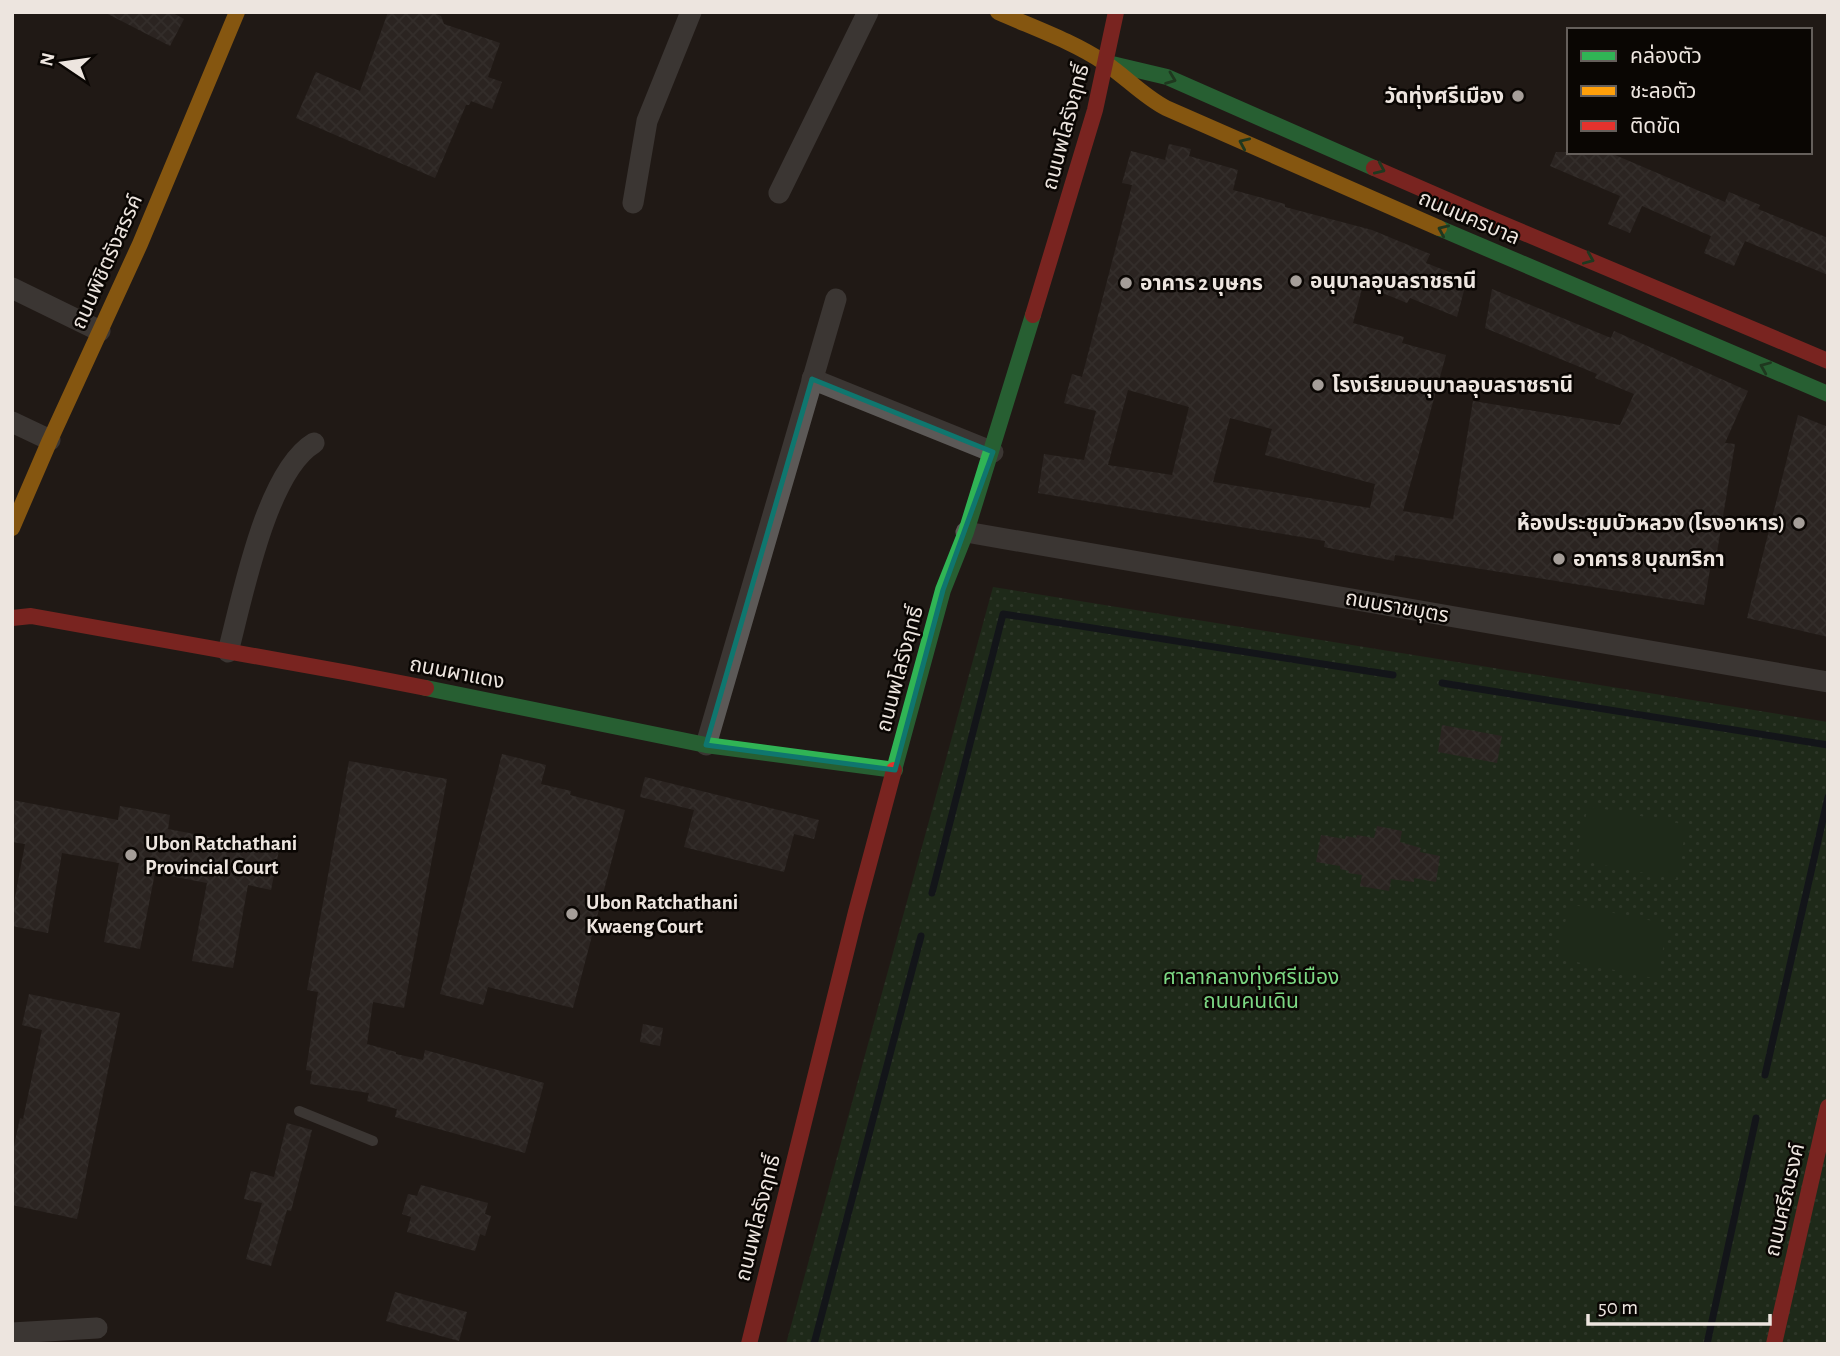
<svg xmlns="http://www.w3.org/2000/svg" width="1840" height="1356" viewBox="0 0 1840 1356" font-family="'Alegreya Sans','Noto Sans Thai',sans-serif">
<style>
.park{fill:url(#park-dots)}
.pitch{fill:#1c3d1e}
.lines{fill:none;stroke-linecap:round;stroke-linejoin:round}
.stream{stroke:#03101e;stroke-width:7}
.building{fill:url(#building-cross-hatch);fill-rule:evenodd}
.lane{stroke:#5c5957;stroke-width:10}
.street{stroke:#5c5957;stroke-width:21}
.fast{stroke:#30b455;stroke-width:16}
.slow{stroke:#ff9f0a;stroke-width:16}
.jam{stroke:#e5322d;stroke-width:16}
.oneway{stroke:#1d5d2c}
.marked{fill:none;stroke:#0f766e;stroke-width:5;stroke-linejoin:round}
.poi-dot{fill:#a59e99;stroke:#0a0603;stroke-width:2.5}
.labels{text-anchor:middle;dominant-baseline:central;stroke-width:5;stroke-linejoin:round;paint-order:stroke}
.poi-label{font-size:21px;font-weight:bold;fill:#ede5df;stroke:#0a0603;text-anchor:start}
.street-label{font-size:21px;fill:#ede5df;stroke:#0a0603}
.park-label{font-size:21px;fill:#7cd783;stroke:#0a0603}
</style>
<defs>
<pattern id="park-dots" width="8" height="8" patternUnits="userSpaceOnUse" patternTransform="scale(1.75)"><rect width="8" height="8" fill="#1c3d1e"/><path d="M2 2h.1M6 6h.1" fill="none" stroke="#3d593e" stroke-width="1.8" stroke-linecap="round"/></pattern>
<pattern id="building-cross-hatch" width="8" height="8" patternUnits="userSpaceOnUse" patternTransform="scale(1.75)"><rect width="8" height="8" fill="#383230"/><path d="M0 0l8 8M0 8l8-8" fill="none" stroke="#4b4644"/></pattern>
</defs>
<rect width="100%" height="100%" fill="#201a16"/>
<path class="park" d="M 993,587 L 1828,722 L 1828,1344 L 786,1344 Z"/>
<g class="pitch">
<path d="M 1588,806 L 1687,825 L 1676,879 L 1577,860 Z"/>
<path d="M 1569,904 L 1668,924 L 1657,979 L 1558,958 Z"/>
</g>
<g class="lines">
<g class="stream">
<path d="M 1442,683 L 1828,745"/>
<path d="M 932,893 L 1003,614 L 1393,675"/>
<path d="M 1765,1075 L 1828,797"/>
<path d="M 814,1344 L 921,936"/>
<path d="M 1707,1344 L 1756,1118"/>
</g>
</g>
<g class="building">
<path d="M 104,12 L 171,12 L 184,19 L 170,46 Z"/>
<path d="M 388,12 L 431,12 L 441,16 L 444,24 L 500,43 L 488,77 L 502,82 L 492,109 L 471,101 L 469,105 L 466,105 L 435,178 L 296,118 L 316,72 L 360,91 Z"/>
<path d="M 1169,144 L 1191,149 L 1189,156 L 1238,170 L 1233,190 L 1285,204 L 1285,207 L 1372,230 L 1430,254 L 1426,263 L 1467,279 L 1457,317 L 1410,298 L 1407,303 L 1363,285 L 1353,323 L 1404,337 L 1402,343 L 1446,355 L 1403,511 L 1453,519 L 1473,401 L 1620,425 L 1634,394 L 1595,378 L 1597,374 L 1485,328 L 1492,289 L 1611,338 L 1614,331 L 1748,391 L 1725,443 L 1735,444 L 1716,558 L 1712,557 L 1704,605 L 1395,555 L 1394,561 L 1324,547 L 1325,541 L 1038,493 L 1044,454 L 1084,460 L 1096,411 L 1064,403 L 1072,374 L 1082,377 L 1132,185 L 1122,183 L 1131,151 L 1165,160 ZM 1128,390 L 1189,407 L 1172,475 L 1108,465 ZM 1230,418 L 1272,429 L 1265,455 L 1375,484 L 1370,508 L 1213,482 Z"/>
<path d="M 1556,152 L 1608,152 L 1725,202 L 1729,192 L 1760,205 L 1758,209 L 1828,238 L 1828,275 L 1745,241 L 1734,266 L 1704,253 L 1711,236 L 1642,206 L 1630,233 L 1608,224 L 1620,196 L 1550,166 Z"/>
<path d="M 1798,415 L 1828,427 L 1828,637 L 1747,618 Z"/>
<path d="M 1442,725 L 1502,736 L 1497,763 L 1438,752 Z"/>
<path d="M 502,754 L 546,765 L 541,784 L 571,791 L 570,795 L 625,810 L 573,1008 L 488,987 L 483,1005 L 440,994 Z"/>
<path d="M 349,761 L 447,779 L 404,1008 L 373,1002 L 367,1044 L 396,1052 L 396,1054 L 423,1060 L 425,1050 L 544,1083 L 525,1153 L 395,1117 L 397,1109 L 367,1101 L 369,1093 L 310,1084 L 312,1071 L 306,1070 L 318,992 L 307,990 Z"/>
<path d="M 645,777 L 819,820 L 814,839 L 794,834 L 784,872 L 684,847 L 694,810 L 640,797 Z"/>
<path d="M 12,800 L 118,820 L 120,806 L 170,815 L 168,829 L 279,850 L 271,890 L 248,885 L 233,968 L 192,961 L 207,883 L 155,873 L 140,949 L 104,942 L 119,863 L 62,853 L 48,933 L 12,926 L 12,913 L 25,844 L 12,842 Z"/>
<path d="M 1377,826 L 1402,831 L 1400,842 L 1421,848 L 1420,852 L 1440,856 L 1436,882 L 1414,878 L 1414,882 L 1391,879 L 1389,891 L 1360,886 L 1362,875 L 1348,873 L 1349,871 L 1340,869 L 1340,866 L 1316,862 L 1321,835 L 1345,839 L 1346,836 L 1356,838 L 1357,835 L 1374,838 Z"/>
<path d="M 29,994 L 120,1013 L 77,1219 L 12,1205 L 12,1155 L 20,1118 L 23,1119 L 42,1030 L 22,1025 Z"/>
<path d="M 643,1024 L 663,1028 L 660,1046 L 640,1042 Z"/>
<path d="M 287,1123 L 312,1130 L 291,1211 L 287,1210 L 271,1266 L 246,1259 L 262,1203 L 244,1199 L 251,1171 L 274,1177 Z"/>
<path d="M 421,1185 L 488,1203 L 485,1214 L 491,1216 L 485,1236 L 480,1234 L 475,1251 L 407,1232 L 411,1217 L 402,1214 L 408,1194 L 417,1196 Z"/>
<path d="M 395,1292 L 467,1312 L 459,1341 L 386,1321 Z"/>
</g>
<g class="lines">
<path class="lane" d="M 299,1111 L 373,1141"/>
<g class="street">
<path d="M 779,193 L 868,12"/>
<path d="M 633,203 L 647,121 L 691,12"/>
<path d="M 12,288 L 100,331"/>
<path d="M 812,379 L 993,452"/>
<path d="M 12,422 L 50,440"/>
<path d="M 966,532 L 1828,682"/>
<path d="M 228,652 C 242,599 266,472 314,443"/>
<path d="M 706,745 L 836,299"/>
<path d="M 12,1333 L 97,1328"/>
</g>
<g class="fast">
<path d="M 1112,64 L 1167,77 L 1374,168"/>
<path d="M 1439,228 L 1828,394"/>
<path d="M 426,688 L 706,745 L 895,770"/>
<path d="M 894,770 L 943,590 L 966,532 L 1033,315"/>
</g>
<g class="slow">
<path d="M 998,12 C 1034,28 1072,41 1105,63 C 1126,77 1143,96 1166,108 L 1439,228"/>
<path d="M 12,528 L 50,440 L 140,244 L 237,12"/>
</g>
<g class="jam">
<path d="M 1374,168 L 1484,216 L 1828,361"/>
<path d="M 1033,315 L 1095,110 L 1116,12"/>
<path d="M 12,618 L 31,616 L 349,673 L 426,688"/>
<path d="M 749,1344 L 856,912 L 894,770"/>
<path d="M 1774,1344 L 1828,1107"/>
</g>
</g>
<defs><path id="oneway-chevron" d="M-2-3.5L2.5 0L-2 3.5" fill="none" stroke-width="1.6" stroke-linecap="round" stroke-linejoin="round" transform="scale(1.75)"/></defs>
<g class="oneway">
<use href="#oneway-chevron" transform="translate(1171 79) rotate(21)"/>
<use href="#oneway-chevron" transform="translate(1244 143) rotate(-156)"/>
<use href="#oneway-chevron" transform="translate(1380 169) rotate(24)"/>
<use href="#oneway-chevron" transform="translate(1443 230) rotate(-156)"/>
<use href="#oneway-chevron" transform="translate(1589 259) rotate(23)"/>
<use href="#oneway-chevron" transform="translate(1765 367) rotate(-157)"/>
</g>
<path d="M0 0H1840V1356H0ZM 812,379 L 993,452 L 943,590 L 895,770 L 706,745 Z" fill="#201a16" fill-opacity=".55" fill-rule="evenodd"/>
<path class="marked" d="M 812,379 L 993,452 L 943,590 L 895,770 L 706,745 Z"/>
<g class="poi-dot">
<circle cx="1518" cy="96" r="7"/>
<circle cx="1296" cy="281" r="7"/>
<circle cx="1126" cy="283" r="7"/>
<circle cx="1318" cy="385" r="7"/>
<circle cx="1799" cy="523" r="7"/>
<circle cx="1559" cy="559" r="7"/>
<circle cx="131" cy="855" r="7"/>
<circle cx="572" cy="914" r="7"/>
</g>
<g class="labels">
<g class="poi-label">
<text x="1504" y="96" text-anchor="end">วัดทุ่งศรีเมือง</text>
<text x="1310" y="281">อนุบาลอุบลราชธานี</text>
<text x="1140" y="283">อาคาร 2 บุษกร</text>
<text x="1332" y="385">โรงเรียนอนุบาลอุบลราชธานี</text>
<text x="1785" y="523" text-anchor="end">ห้องประชุมบัวหลวง (โรงอาหาร)</text>
<text x="1573" y="559">อาคาร 8 บุณฑริกา</text>
<text x="145" y="843">Ubon Ratchathani<tspan x="145" dy="24">Provincial Court</tspan></text>
<text x="586" y="902">Ubon Ratchathani<tspan x="586" dy="24">Kwaeng Court</tspan></text>
</g>
<g class="street-label">
<text transform="translate(1066 127) rotate(-75)">ถนนพโลรังฤทธิ์</text>
<text transform="translate(1469 218) rotate(23)">ถนนนครบาล</text>
<text transform="translate(107 262) rotate(-66)">ถนนพิชิตรังสรรค์</text>
<text transform="translate(1397 607) rotate(10)">ถนนราชบุตร</text>
<text transform="translate(900 669) rotate(-75)">ถนนพโลรังฤทธิ์</text>
<text transform="translate(457 673) rotate(11)">ถนนผาแดง</text>
<text transform="translate(1785 1200) rotate(-77)">ถนนศรีณรงค์</text>
<text transform="translate(758 1218) rotate(-76)">ถนนพโลรังฤทธิ์</text>
</g>
<g class="park-label">
<text x="1251" y="977">ศาลากลางทุ่งศรีเมือง<tspan x="1251" dy="24">ถนนคนเดิน</tspan></text>
</g>
</g>
<rect width="1840" height="1356" fill="none" stroke="#ede5df" stroke-width="28"/>
<rect x="1567" y="28" width="245" height="126" fill="#0a0603" stroke="#655f5b" stroke-width="2"/>
<rect x="1581" y="51" width="35" height="10" fill="#30b455" stroke="#655f5b" stroke-width="2"/>
<text x="1630" y="63" font-size="21" fill="#ede5df">คล่องตัว</text>
<rect x="1581" y="86" width="35" height="10" fill="#ff9f0a" stroke="#655f5b" stroke-width="2"/>
<text x="1630" y="98" font-size="21" fill="#ede5df">ชะลอตัว</text>
<rect x="1581" y="121" width="35" height="10" fill="#e5322d" stroke="#655f5b" stroke-width="2"/>
<text x="1630" y="133" font-size="21" fill="#ede5df">ติดขัด</text>
<g transform="translate(63 63) rotate(283)" stroke="#0a0603" stroke-width="5" paint-order="stroke">
<path d="M0-5L12 26L0 18L-12 26Z" fill="#ede5df"/>
<text y="-10" font-size="19" font-weight="bold" text-anchor="middle" fill="#ede5df">N</text>
</g>
<path d="M1588 1314v10h182v-10" fill="none" stroke="#ede5df" stroke-width="3.5"/>
<text x="1598" y="1314" font-size="21" fill="#ede5df" stroke="#0a0603" stroke-width="5" paint-order="stroke">50 m</text>
</svg>
